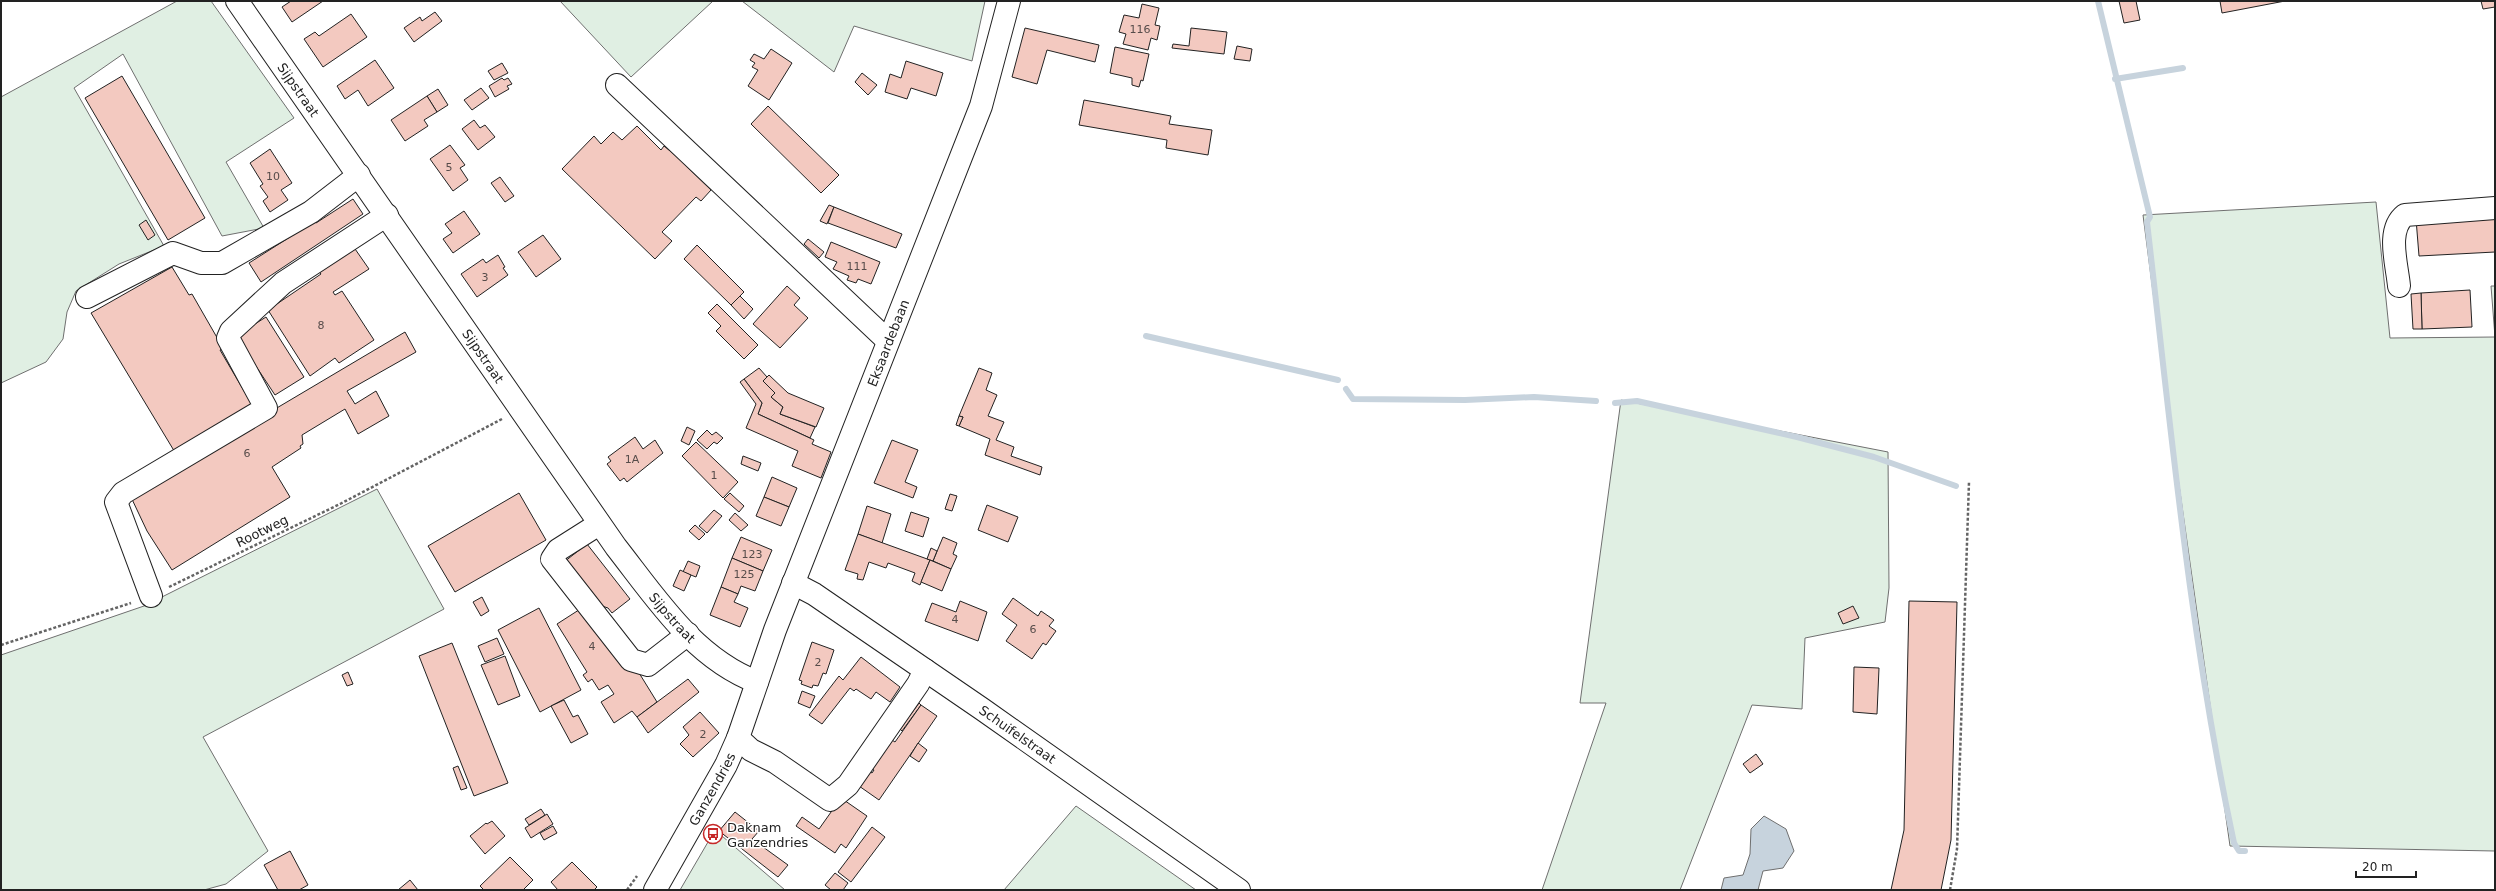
<svg xmlns="http://www.w3.org/2000/svg" width="2496" height="891" viewBox="0 0 2496 891" font-family="'DejaVu Sans',sans-serif">
<style>
.green{fill:#e0efe3;stroke:#6f6f6f}
.water{fill:#c7d3dd;stroke:#6f6f6f}
.lines{fill:none;stroke-linecap:round;stroke-linejoin:round}
.stream{stroke:#c7d3dd;stroke-width:6}
.building{fill:#f3c9c0;stroke:#222}
.minor-casing{stroke:#222;stroke-width:24}
.major-casing{stroke:#222;stroke-width:24}
.path{stroke:#646464;stroke-width:2.5;stroke-dasharray:3 2;stroke-linecap:butt}
.minor{stroke:#fff;stroke-width:22}
.major{stroke:#fff;stroke-width:22}
.labels{text-anchor:middle;dominant-baseline:central;stroke-width:3;stroke-linejoin:round;paint-order:stroke}
.number-label{font-size:11px;fill:#564c4a}
.street-label{font-size:13px;fill:#222;stroke:#fff}
.poi-label{font-size:13px;fill:#222;stroke:#fff;text-anchor:start}
</style>
<rect width="100%" height="100%" fill="#fff"/>
<g class="green">
<path d="M 177,1 L 211,1 L 294,118 L 226,162 L 264,228 L 222,236 L 123,54 L 74,88 L 164,246 L 119,264 L 76,291 L 67,312 L 63,339 L 46,362 L 1,383 L 1,97 Z"/>
<path d="M 560,1 L 713,1 L 631,77 Z"/>
<path d="M 742,1 L 985,1 L 972,61 L 854,26 L 834,72 Z"/>
<path d="M 2376,202 L 2390,338 L 2495,337 L 2491,286 L 2495,286 L 2495,851 L 2230,846 L 2168,407 L 2143,215 Z"/>
<path d="M 1621,400 L 1888,452 L 1889,588 L 1885,622 L 1805,638 L 1802,709 L 1752,705 L 1680,890 L 1542,890 L 1606,703 L 1580,703 Z"/>
<path d="M 377,489 L 444,609 L 203,737 L 268,851 L 226,884 L 204,890 L 1,890 L 1,655 L 144,606 Z"/>
<path d="M 1076,806 L 1196,890 L 1004,890 Z"/>
<path d="M 715,830 L 785,890 L 680,890 Z"/>
</g>
<path class="water" d="M 1764,816 L 1786,829 L 1794,851 L 1783,868 L 1763,871 L 1758,890 L 1721,890 L 1724,878 L 1743,875 L 1750,854 L 1751,829 Z"/>
<g class="lines">
<g class="stream">
<path d="M 2098,1 L 2150,217 L 2147,222 C 2171,429 2190,638 2234,843 L 2239,851 L 2245,851"/>
<path d="M 2115,79 L 2183,68"/>
<path d="M 1146,336 L 1338,380"/>
<path d="M 1346,389 L 1353,399 L 1465,400 L 1534,397 L 1596,401"/>
<path d="M 1615,403 L 1637,401 L 1797,437 L 1874,457 L 1956,486"/>
</g>
</g>
<g class="building">
<path d="M 291,1 L 323,1 L 292,22 L 282,7 Z"/>
<path d="M 2119,1 L 2136,1 L 2140,20 L 2124,23 Z"/>
<path d="M 2220,1 L 2285,1 L 2222,13 Z"/>
<path d="M 2481,1 L 2495,1 L 2495,7 L 2483,9 Z"/>
<path d="M 1142,4 L 1159,8 L 1155,25 L 1160,26 L 1157,40 L 1151,38 L 1148,50 L 1123,44 L 1126,34 L 1119,32 L 1124,15 L 1139,18 Z"/>
<path d="M 435,12 L 442,21 L 414,42 L 404,28 L 420,17 L 422,21 Z"/>
<path d="M 351,14 L 367,37 L 323,67 L 304,39 L 315,32 L 319,36 Z"/>
<path d="M 1025,28 L 1099,45 L 1095,62 L 1047,50 L 1037,84 L 1012,77 Z"/>
<path d="M 1191,28 L 1227,32 L 1224,54 L 1172,48 L 1173,44 L 1189,46 Z"/>
<path d="M 1237,46 L 1252,49 L 1250,61 L 1234,59 Z"/>
<path d="M 1115,47 L 1149,54 L 1143,81 L 1141,80 L 1139,87 L 1132,85 L 1132,78 L 1110,73 Z"/>
<path d="M 771,49 L 792,63 L 769,100 L 748,86 L 758,70 L 752,67 L 755,63 L 750,60 L 754,54 L 764,59 Z"/>
<path d="M 375,60 L 394,88 L 368,106 L 358,90 L 345,99 L 337,86 Z"/>
<path d="M 906,61 L 943,73 L 936,96 L 911,88 L 907,99 L 885,92 L 890,74 L 901,78 Z"/>
<path d="M 502,63 L 508,73 L 494,80 L 488,71 Z"/>
<path d="M 862,73 L 877,85 L 868,95 L 855,82 Z"/>
<path d="M 122,76 L 205,218 L 168,240 L 85,98 Z"/>
<path d="M 502,78 L 504,80 L 508,78 L 512,84 L 507,86 L 509,89 L 495,97 L 489,86 Z"/>
<path d="M 481,88 L 489,98 L 472,110 L 464,100 Z"/>
<path d="M 438,89 L 448,105 L 437,112 L 427,96 Z"/>
<path d="M 427,96 L 437,112 L 424,120 L 428,126 L 405,141 L 391,120 Z"/>
<path d="M 1084,100 L 1171,116 L 1169,124 L 1212,130 L 1208,155 L 1166,148 L 1167,140 L 1079,125 Z"/>
<path d="M 768,106 L 839,175 L 821,193 L 751,124 Z"/>
<path d="M 474,120 L 480,128 L 485,125 L 495,137 L 478,150 L 462,129 Z"/>
<path d="M 637,126 L 661,150 L 664,146 L 675,155 L 711,190 L 701,201 L 696,197 L 662,232 L 672,241 L 655,259 L 562,169 L 594,136 L 601,144 L 613,132 L 622,140 Z"/>
<path d="M 450,145 L 465,165 L 460,168 L 468,180 L 453,191 L 430,159 Z"/>
<path d="M 270,149 L 292,183 L 281,190 L 288,200 L 270,212 L 263,201 L 268,197 L 260,186 L 263,184 L 250,163 Z"/>
<path d="M 500,177 L 514,196 L 505,202 L 491,183 Z"/>
<path d="M 353,199 L 363,214 L 261,282 L 249,263 L 315,221 L 316,223 Z"/>
<path d="M 829,205 L 834,207 L 827,224 L 820,221 Z"/>
<path d="M 834,207 L 902,234 L 896,248 L 828,223 Z"/>
<path d="M 464,211 L 480,234 L 453,253 L 443,239 L 452,233 L 445,224 Z"/>
<path d="M 2495,214 L 2495,252 L 2419,256 L 2416,219 Z"/>
<path d="M 146,220 L 155,235 L 148,240 L 139,225 Z"/>
<path d="M 543,235 L 561,259 L 536,277 L 518,252 Z"/>
<path d="M 808,239 L 824,252 L 819,258 L 804,244 Z"/>
<path d="M 831,242 L 880,262 L 871,284 L 858,279 L 856,283 L 847,280 L 849,276 L 833,269 L 837,262 L 825,257 Z"/>
<path d="M 697,245 L 744,292 L 731,305 L 684,259 Z"/>
<path d="M 353,246 L 369,269 L 333,292 L 335,295 L 342,291 L 374,340 L 339,363 L 335,358 L 310,376 L 268,310 L 321,274 L 317,269 Z"/>
<path d="M 498,255 L 505,267 L 503,268 L 508,275 L 477,297 L 461,274 L 483,259 L 486,263 Z"/>
<path d="M 172,267 L 189,295 L 192,294 L 223,348 L 220,350 L 254,408 L 176,454 L 91,313 Z"/>
<path d="M 787,286 L 800,298 L 794,305 L 808,318 L 780,348 L 753,324 Z"/>
<path d="M 2470,290 L 2472,327 L 2422,329 L 2421,293 Z"/>
<path d="M 2421,293 L 2422,329 L 2413,329 L 2411,294 Z"/>
<path d="M 740,296 L 753,309 L 744,319 L 731,305 Z"/>
<path d="M 717,304 L 758,345 L 744,359 L 716,331 L 721,326 L 708,313 Z"/>
<path d="M 266,317 L 304,377 L 275,395 L 236,336 Z"/>
<path d="M 405,332 L 416,352 L 347,391 L 355,404 L 376,391 L 389,416 L 358,434 L 345,409 L 302,435 L 303,444 L 300,446 L 301,448 L 272,467 L 290,497 L 172,570 L 147,531 L 130,495 Z"/>
<path d="M 759,368 L 767,377 L 763,381 L 775,393 L 771,397 L 783,407 L 780,414 L 815,427 L 810,438 L 758,414 L 762,403 L 744,379 Z"/>
<path d="M 979,368 L 992,373 L 986,390 L 997,395 L 988,416 L 1004,422 L 996,440 L 1014,447 L 1011,456 L 1042,467 L 1040,475 L 985,455 L 990,439 L 959,426 L 963,417 L 959,416 Z"/>
<path d="M 769,375 L 788,393 L 824,408 L 816,427 L 780,414 L 783,407 L 771,397 L 775,393 L 763,381 Z"/>
<path d="M 744,379 L 762,403 L 758,414 L 814,440 L 812,444 L 831,452 L 821,478 L 792,466 L 798,451 L 746,428 L 756,404 L 740,382 Z"/>
<path d="M 959,416 L 963,417 L 959,426 L 956,425 Z"/>
<path d="M 687,427 L 695,431 L 689,445 L 681,441 Z"/>
<path d="M 707,430 L 712,435 L 716,432 L 723,438 L 717,444 L 714,442 L 707,449 L 697,440 Z"/>
<path d="M 635,437 L 643,449 L 655,440 L 663,453 L 627,482 L 624,478 L 620,481 L 607,464 L 611,461 L 608,457 Z"/>
<path d="M 892,440 L 918,450 L 905,482 L 917,487 L 913,498 L 874,483 Z"/>
<path d="M 696,442 L 738,482 L 723,498 L 682,456 Z"/>
<path d="M 743,456 L 761,463 L 758,471 L 741,464 Z"/>
<path d="M 772,477 L 797,488 L 789,507 L 764,497 Z"/>
<path d="M 519,493 L 546,540 L 455,592 L 428,546 Z"/>
<path d="M 730,493 L 744,506 L 739,512 L 724,499 Z"/>
<path d="M 950,494 L 957,496 L 952,511 L 945,509 Z"/>
<path d="M 764,497 L 789,507 L 781,526 L 756,516 Z"/>
<path d="M 987,505 L 1018,517 L 1008,542 L 978,530 Z"/>
<path d="M 867,506 L 891,514 L 882,543 L 858,534 Z"/>
<path d="M 714,510 L 722,516 L 707,533 L 699,526 Z"/>
<path d="M 911,512 L 929,518 L 923,537 L 905,531 Z"/>
<path d="M 735,513 L 748,525 L 741,531 L 729,520 Z"/>
<path d="M 695,525 L 705,534 L 699,540 L 689,531 Z"/>
<path d="M 858,534 L 930,560 L 920,585 L 912,581 L 915,573 L 888,563 L 886,568 L 869,562 L 863,580 L 857,579 L 858,574 L 845,570 Z"/>
<path d="M 741,537 L 772,550 L 763,571 L 732,558 Z"/>
<path d="M 943,537 L 957,543 L 953,554 L 957,556 L 951,569 L 933,561 Z"/>
<path d="M 587,544 L 630,599 L 612,613 L 608,608 L 596,604 L 564,562 Z"/>
<path d="M 931,548 L 937,551 L 933,561 L 927,559 Z"/>
<path d="M 732,558 L 763,571 L 755,591 L 741,586 L 738,594 L 721,587 Z"/>
<path d="M 930,560 L 951,569 L 942,591 L 921,582 Z"/>
<path d="M 688,561 L 700,566 L 696,577 L 683,572 Z"/>
<path d="M 680,570 L 691,575 L 684,591 L 673,586 Z"/>
<path d="M 721,587 L 738,594 L 734,602 L 748,608 L 740,627 L 710,615 Z"/>
<path d="M 482,597 L 489,611 L 481,616 L 473,602 Z"/>
<path d="M 1013,598 L 1038,616 L 1041,611 L 1054,620 L 1049,626 L 1056,631 L 1046,645 L 1043,643 L 1032,659 L 1006,641 L 1017,625 L 1002,614 Z"/>
<path d="M 960,601 L 987,612 L 978,641 L 925,621 L 932,603 L 956,612 Z"/>
<path d="M 1909,601 L 1957,602 L 1951,840 L 1941,890 L 1891,890 L 1904,830 Z"/>
<path d="M 585,606 L 597,621 L 631,672 L 636,668 L 657,702 L 637,717 L 632,711 L 614,723 L 601,702 L 614,694 L 608,685 L 599,690 L 592,679 L 588,682 L 583,675 L 587,672 L 557,624 Z"/>
<path d="M 1853,606 L 1859,618 L 1843,624 L 1838,613 Z"/>
<path d="M 539,608 L 581,690 L 540,712 L 498,630 Z"/>
<path d="M 497,638 L 504,654 L 485,662 L 478,646 Z"/>
<path d="M 812,642 L 834,650 L 826,674 L 823,673 L 818,686 L 813,685 L 812,688 L 801,684 L 802,681 L 799,680 Z"/>
<path d="M 452,643 L 508,783 L 474,796 L 419,656 Z"/>
<path d="M 505,656 L 520,696 L 498,705 L 481,665 Z"/>
<path d="M 861,657 L 900,687 L 890,702 L 876,692 L 871,699 L 856,689 L 854,691 L 850,688 L 822,724 L 809,715 L 839,676 L 843,680 Z"/>
<path d="M 1854,667 L 1879,668 L 1877,714 L 1853,712 Z"/>
<path d="M 348,672 L 353,684 L 347,686 L 342,675 Z"/>
<path d="M 688,679 L 699,692 L 648,733 L 637,717 Z"/>
<path d="M 802,691 L 815,696 L 810,708 L 798,703 Z"/>
<path d="M 564,700 L 573,717 L 578,715 L 588,734 L 571,743 L 551,706 Z"/>
<path d="M 919,703 L 921,705 L 902,731 L 900,729 Z"/>
<path d="M 921,705 L 937,716 L 879,800 L 859,786 L 869,771 L 872,773 L 874,770 L 872,769 L 892,740 L 895,742 Z"/>
<path d="M 700,712 L 719,733 L 693,757 L 680,744 L 689,735 L 683,727 Z"/>
<path d="M 918,743 L 927,750 L 919,762 L 910,756 Z"/>
<path d="M 1756,754 L 1763,764 L 1750,773 L 1743,764 Z"/>
<path d="M 458,766 L 467,788 L 461,790 L 453,768 Z"/>
<path d="M 841,798 L 867,816 L 846,848 L 841,844 L 835,853 L 796,826 L 802,817 L 819,829 Z"/>
<path d="M 541,809 L 545,815 L 529,825 L 525,819 Z"/>
<path d="M 735,812 L 759,831 L 752,839 L 788,865 L 778,877 L 719,831 Z"/>
<path d="M 547,814 L 553,824 L 531,838 L 525,828 Z"/>
<path d="M 492,821 L 505,836 L 485,854 L 470,836 L 486,823 L 487,824 Z"/>
<path d="M 553,826 L 557,833 L 544,840 L 540,833 Z"/>
<path d="M 872,827 L 885,837 L 851,882 L 838,872 Z"/>
<path d="M 290,851 L 308,885 L 299,890 L 278,890 L 264,865 Z"/>
<path d="M 510,857 L 533,880 L 523,890 L 484,890 L 480,886 Z"/>
<path d="M 572,862 L 597,887 L 594,890 L 558,890 L 551,882 Z"/>
<path d="M 835,873 L 848,883 L 843,890 L 831,890 L 825,885 Z"/>
<path d="M 410,880 L 418,890 L 398,890 Z"/>
</g>
<g class="lines">
<defs>
<g id="minor">
<path id="s1" d="M 237,1 L 616,547 C 656,598 694,658 757,682"/>
<path d="M 617,85 L 888,341"/>
<path d="M 2399,286 C 2397,264 2386,230 2405,215 L 2495,208"/>
<path d="M 87,297 L 173,253 L 201,263 L 222,263 L 311,212 L 359,175"/>
<path d="M 599,524 L 558,550 L 552,559 L 631,660 L 648,665 L 688,634"/>
<path id="s2" d="M 793,583 L 814,594 L 982,709 L 1239,890"/>
<path d="M 151,596 L 116,502 L 123,493 L 266,408 L 228,338 L 231,331 L 283,283 L 387,215"/>
<path d="M 738,738 L 751,750 L 775,762 L 830,800 L 848,785 L 918,684 L 925,670"/>
</g>
<g id="major">
<path id="s3" d="M 655,890 L 726,765 L 738,738 L 775,630 L 981,106 L 1009,1"/>
</g>
</defs>
<use href="#minor" class="minor-casing"/>
<use href="#major" class="major-casing"/>
<g class="path">
<path d="M 169,587 L 340,504 L 502,419"/>
<path d="M 1,645 L 131,603"/>
<path d="M 627,890 L 637,876"/>
<path d="M 1950,890 L 1957,849 L 1969,482"/>
</g>
<use href="#minor" class="minor"/>
<use href="#major" class="major"/>
</g>
<defs>
<symbol id="bus-ring" viewBox="-11 -11 22 22"><circle r="9.5" fill="#fff" stroke="#c62828" stroke-width="1.5"/><path d="M-5-6H5V4H4V6H2V4H-2V6H-4V4H-5ZM-3.5-4V0h7V-4ZM-3.5 1.2v1.5H-2V1.2ZM2 1.2v1.5H3.5V1.2Z" fill="#c62828"/></symbol>
</defs>
<g fill-rule="evenodd">
<use href="#bus-ring" x="702" y="823" width="22" height="22"/>
</g>
<g class="labels">
<g class="number-label">
<text x="1140" y="29">116</text>
<text x="449" y="167">5</text>
<text x="273" y="176">10</text>
<text x="857" y="266">111</text>
<text x="485" y="277">3</text>
<text x="321" y="325">8</text>
<text x="247" y="453">6</text>
<text x="632" y="459">1A</text>
<text x="714" y="475">1</text>
<text x="752" y="554">123</text>
<text x="744" y="574">125</text>
<text x="955" y="619">4</text>
<text x="1033" y="629">6</text>
<text x="592" y="646">4</text>
<text x="818" y="662">2</text>
<text x="703" y="734">2</text>
</g>
<g class="street-label">
<text stroke="none"><textPath href="#s1" startOffset="108">Sijpstraat</textPath></text>
<text stroke="none"><textPath href="#s3" startOffset="596">Eksaardebaan</textPath></text>
<text stroke="none"><textPath href="#s1" startOffset="432">Sijpstraat</textPath></text>
<text transform="translate(262 531) rotate(-26)">Rootweg</text>
<text stroke="none"><textPath href="#s1" startOffset="755">Sijpstraat</textPath></text>
<text stroke="none"><textPath href="#s2" startOffset="271">Schuifelstraat</textPath></text>
<text stroke="none"><textPath href="#s3" startOffset="116">Ganzendries</textPath></text>
</g>
<g class="poi-label">
<text x="727" y="827">Daknam<tspan x="727" dy="15">Ganzendries</tspan></text>
</g>
</g>
<rect width="2496" height="891" fill="none" stroke="#222222" stroke-width="4"/>
<path d="M2356 871v6h60v-6" fill="none" stroke="#222222" stroke-width="2"/>
<text x="2362" y="871" font-size="12" fill="#222222" stroke="#ffffff" stroke-width="3" paint-order="stroke">20 m</text>
</svg>
